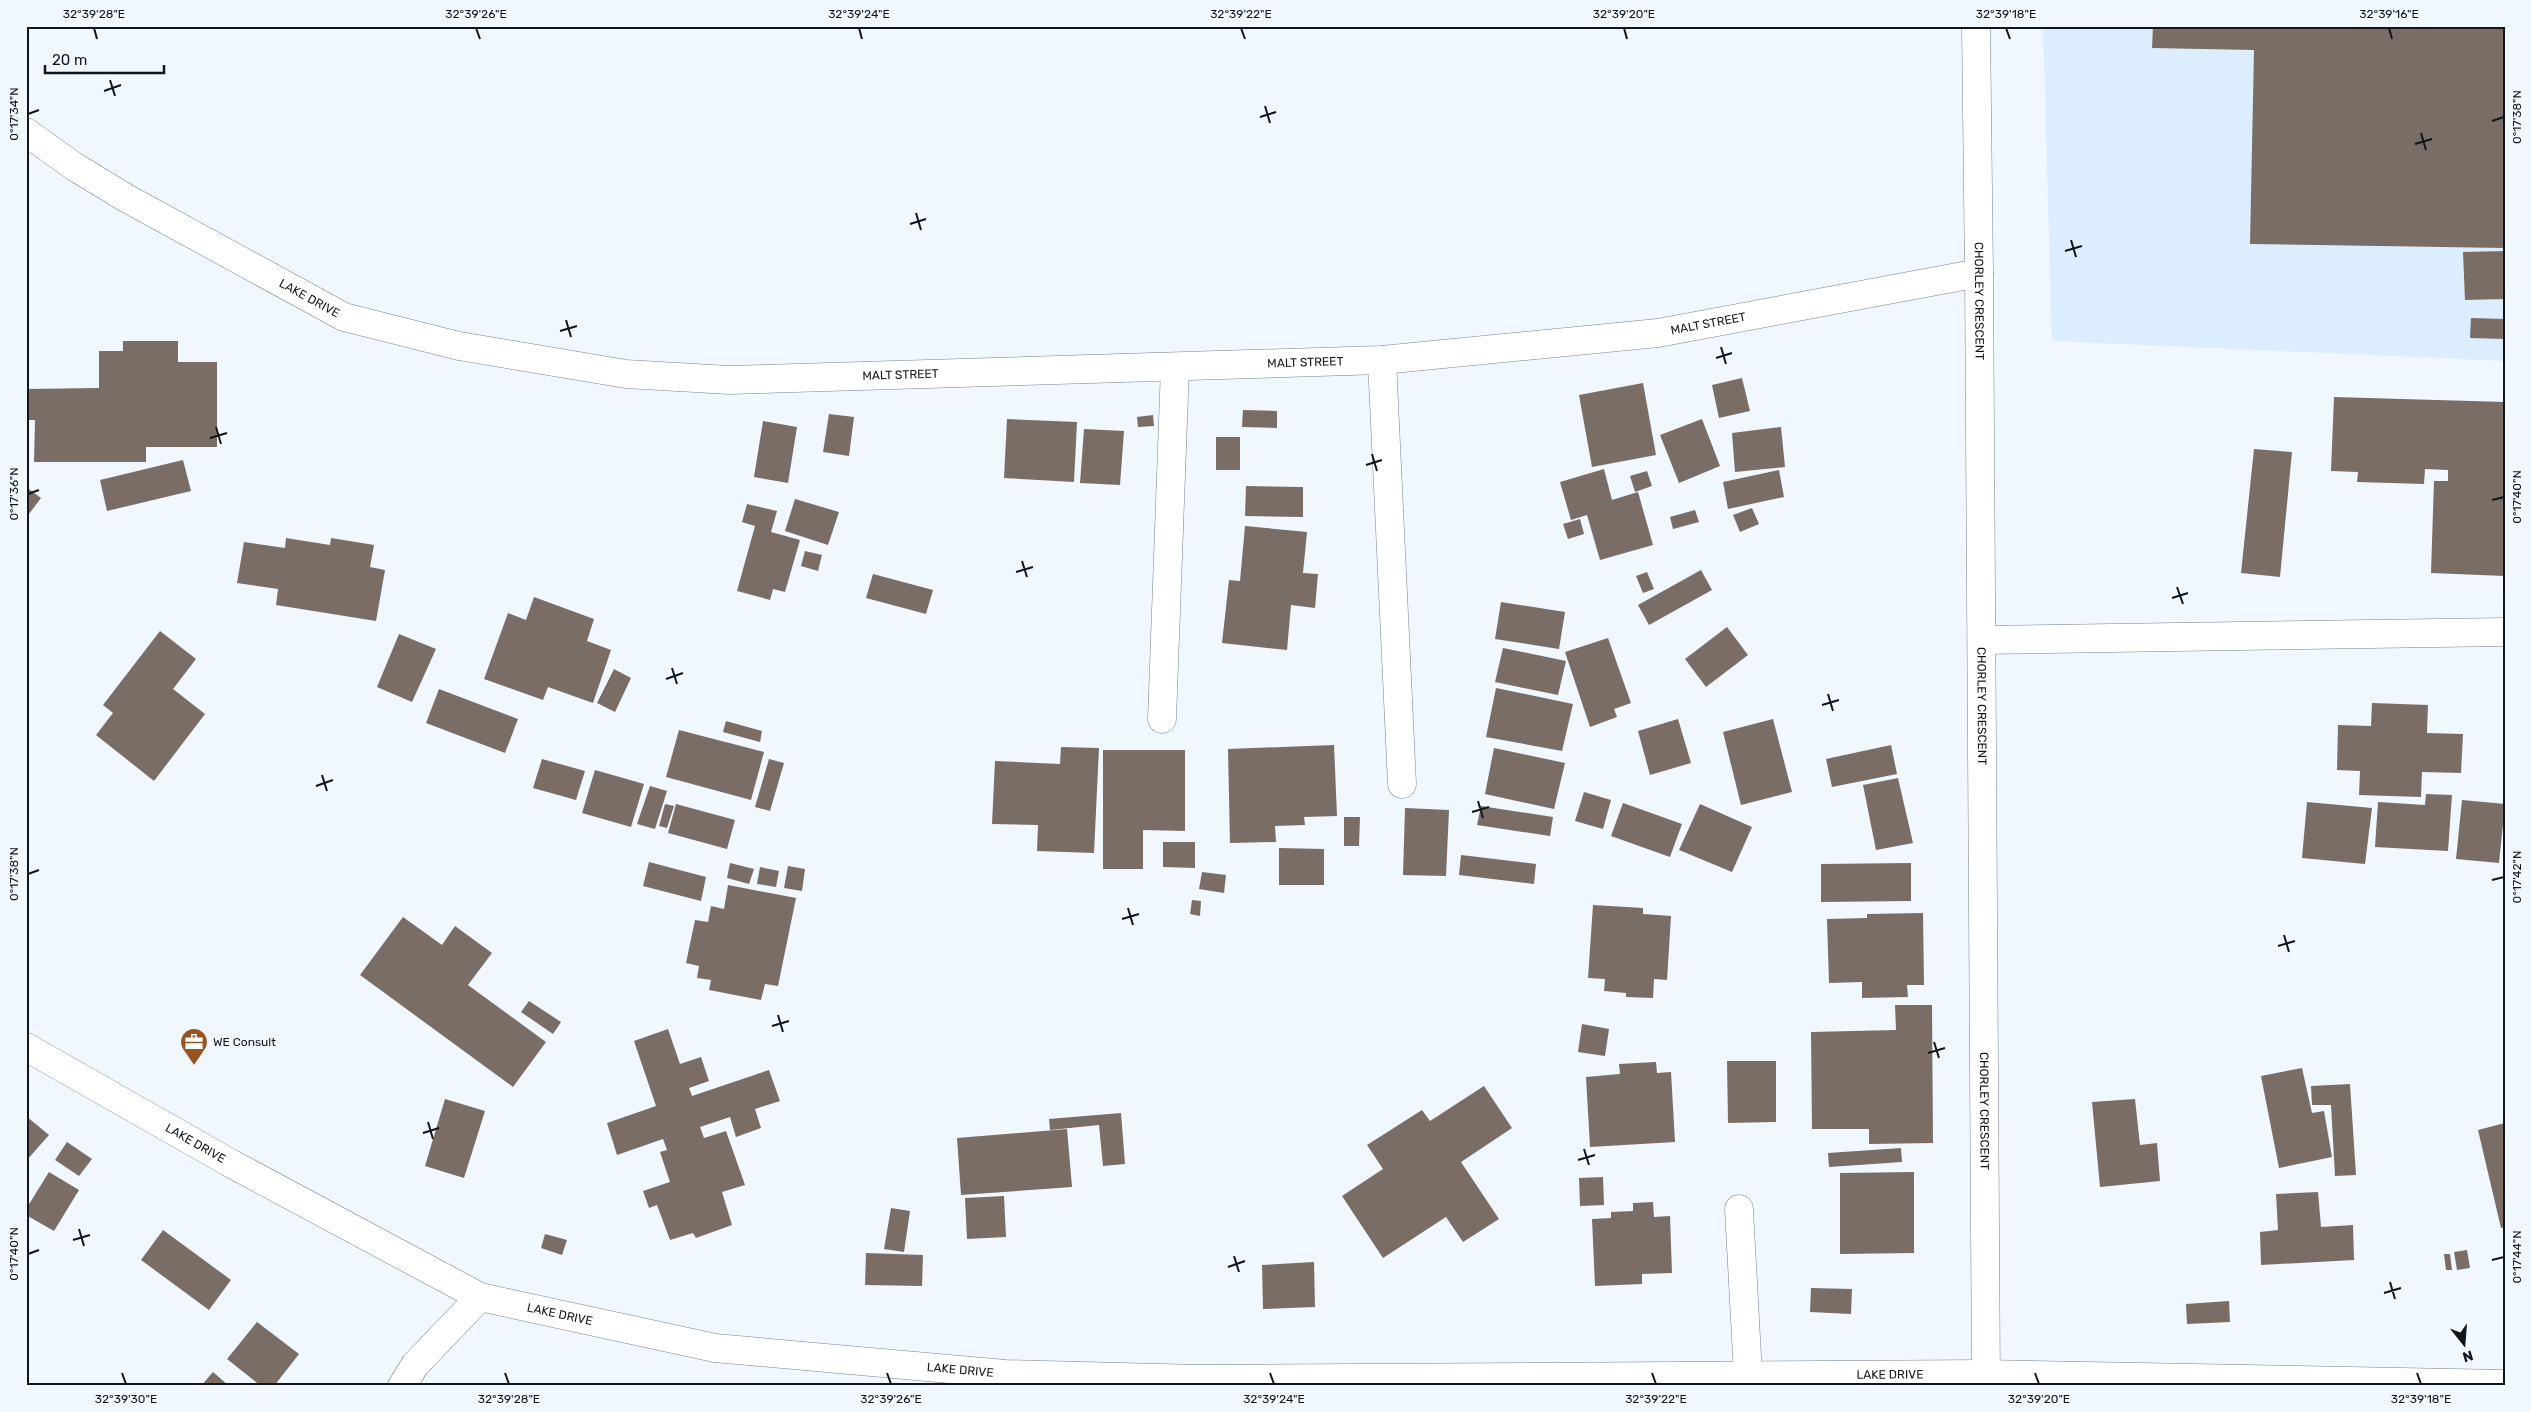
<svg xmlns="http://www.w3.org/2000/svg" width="2531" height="1412" viewBox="0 0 2531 1412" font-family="Rubik,sans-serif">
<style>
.built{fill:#dcedfe}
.building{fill:#796d65}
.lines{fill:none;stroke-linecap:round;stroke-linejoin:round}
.minor-casing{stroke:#79838d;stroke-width:29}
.major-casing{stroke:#79838d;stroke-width:29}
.minor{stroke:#fff;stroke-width:28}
.major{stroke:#fff;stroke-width:28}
.ticks{fill:none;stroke:#12161a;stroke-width:2}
.labels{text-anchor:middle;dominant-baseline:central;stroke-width:4.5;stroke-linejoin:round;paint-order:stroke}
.street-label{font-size:12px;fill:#12161a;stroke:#f0f7fe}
.poi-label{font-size:12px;fill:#12161a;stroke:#f0f7fe;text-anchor:start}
.neatline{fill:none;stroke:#12161a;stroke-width:2}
.ticks-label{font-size:12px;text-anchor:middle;fill:#12161a}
</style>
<rect width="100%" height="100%" fill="#f0f7fe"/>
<path class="built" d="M 2043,26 L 2505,26 L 2505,361 L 2052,341 Z"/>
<g class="building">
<path d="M 2153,26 L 2505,26 L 2505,248 L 2250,244 L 2254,50 L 2152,48 Z"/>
<path d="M 2505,251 L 2505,299 L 2465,300 L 2463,252 Z"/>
<path d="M 2471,318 L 2505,319 L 2505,339 L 2470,338 Z"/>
<path d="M 123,341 L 178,341 L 178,362 L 217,362 L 217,447 L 146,447 L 146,462 L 34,462 L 35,420 L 26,420 L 26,389 L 99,388 L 99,351 L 123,351 Z"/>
<path d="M 1742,378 L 1750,411 L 1719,418 L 1712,385 Z"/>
<path d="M 1643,383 L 1656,455 L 1592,467 L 1579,395 Z"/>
<path d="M 2334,397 L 2505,402 L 2505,576 L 2431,573 L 2434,481 L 2448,481 L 2448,470 L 2425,469 L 2424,484 L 2357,482 L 2358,472 L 2331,471 Z"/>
<path d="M 1243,410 L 1277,411 L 1277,428 L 1242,427 Z"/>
<path d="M 829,414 L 854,417 L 849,456 L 823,452 Z"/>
<path d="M 1153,415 L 1154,426 L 1138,427 L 1137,417 Z"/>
<path d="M 1007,419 L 1077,422 L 1074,482 L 1004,478 Z"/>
<path d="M 1702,419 L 1720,466 L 1679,483 L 1660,435 Z"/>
<path d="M 763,421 L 797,427 L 788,483 L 754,477 Z"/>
<path d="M 1781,427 L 1785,467 L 1735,472 L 1732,433 Z"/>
<path d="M 1084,429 L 1124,431 L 1120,485 L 1080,483 Z"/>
<rect x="1216" y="437" width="24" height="33"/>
<path d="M 2254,449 L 2292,452 L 2280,577 L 2241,573 Z"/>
<path d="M 183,460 L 191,491 L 107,511 L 100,480 Z"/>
<path d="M 1604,469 L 1612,500 L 1638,492 L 1653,545 L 1600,560 L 1587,515 L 1571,520 L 1560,482 Z"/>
<path d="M 1779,470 L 1784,497 L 1728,509 L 1723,482 Z"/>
<path d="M 1647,471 L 1652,486 L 1635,492 L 1630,476 Z"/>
<path d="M 1246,486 L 1303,487 L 1303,517 L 1245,516 Z"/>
<path d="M 26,487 L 41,498 L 26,518 Z"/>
<path d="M 795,499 L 839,512 L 828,545 L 785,531 Z"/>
<path d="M 747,504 L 777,511 L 771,532 L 800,540 L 785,592 L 773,589 L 770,600 L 737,591 L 755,526 L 742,522 Z"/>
<path d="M 1752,508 L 1759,524 L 1740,532 L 1733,515 Z"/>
<path d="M 1695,510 L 1699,522 L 1673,529 L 1670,517 Z"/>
<path d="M 1580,519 L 1584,534 L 1568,539 L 1563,524 Z"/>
<path d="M 1245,526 L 1307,532 L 1303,573 L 1318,574 L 1315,608 L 1291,605 L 1287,650 L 1222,643 L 1229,580 L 1240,581 Z"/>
<path d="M 286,538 L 330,545 L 331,538 L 374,545 L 370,567 L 385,570 L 376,621 L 276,605 L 278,589 L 237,583 L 244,542 L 285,548 Z"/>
<path d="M 805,551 L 822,555 L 818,571 L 801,566 Z"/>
<path d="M 1701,570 L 1712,590 L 1649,625 L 1638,605 Z"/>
<path d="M 1647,572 L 1654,589 L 1643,593 L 1636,576 Z"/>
<path d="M 873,574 L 933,590 L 926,614 L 866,598 Z"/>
<path d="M 534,597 L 594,619 L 587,641 L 611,650 L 593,703 L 548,687 L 543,700 L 484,679 L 508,613 L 526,620 Z"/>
<path d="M 1501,602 L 1565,612 L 1559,649 L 1495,639 Z"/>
<path d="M 1727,627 L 1748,655 L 1706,687 L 1685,659 Z"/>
<path d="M 160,631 L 196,659 L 173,689 L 205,714 L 154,781 L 96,735 L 113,713 L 103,705 Z"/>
<path d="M 399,634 L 436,649 L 412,702 L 377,687 Z"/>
<path d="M 1608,638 L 1631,703 L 1614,709 L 1617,717 L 1590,727 L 1565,652 Z"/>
<path d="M 1503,648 L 1566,661 L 1558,695 L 1495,682 Z"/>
<path d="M 614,669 L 631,678 L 615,712 L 597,703 Z"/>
<path d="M 1496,688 L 1573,704 L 1562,751 L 1486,737 Z"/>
<path d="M 439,689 L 518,719 L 505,753 L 426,723 Z"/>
<path d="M 2372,703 L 2428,705 L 2427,733 L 2463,734 L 2461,773 L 2422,772 L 2421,797 L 2359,795 L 2360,771 L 2337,770 L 2338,725 L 2371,726 Z"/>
<path d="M 1678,719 L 1691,763 L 1650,775 L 1638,731 Z"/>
<path d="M 1773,719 L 1792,792 L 1741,805 L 1723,732 Z"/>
<path d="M 726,721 L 762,731 L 760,742 L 723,732 Z"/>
<path d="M 679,730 L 764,752 L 751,800 L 666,777 Z"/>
<path d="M 1334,745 L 1337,816 L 1304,817 L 1305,825 L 1275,826 L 1276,842 L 1230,843 L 1228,749 Z"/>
<path d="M 1891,745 L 1897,774 L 1832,787 L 1826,759 Z"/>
<path d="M 1061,747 L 1099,748 L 1094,853 L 1037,851 L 1038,825 L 992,824 L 995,761 L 1060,764 Z"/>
<path d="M 1494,748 L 1565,763 L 1554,809 L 1485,794 Z"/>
<path d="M 1103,750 L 1185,750 L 1185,831 L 1143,830 L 1143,869 L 1103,869 Z"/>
<path d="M 542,759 L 585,771 L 576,800 L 533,788 Z"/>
<path d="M 769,759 L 784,763 L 770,811 L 755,807 Z"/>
<path d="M 595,770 L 644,784 L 631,827 L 582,813 Z"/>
<path d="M 1898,778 L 1913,843 L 1876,850 L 1863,785 Z"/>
<path d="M 650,786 L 667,791 L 655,829 L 637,824 Z"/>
<path d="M 1584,792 L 1611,800 L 1603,829 L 1575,821 Z"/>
<path d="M 2426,794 L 2452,795 L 2448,851 L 2375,847 L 2378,802 L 2425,805 Z"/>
<path d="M 2462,800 L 2505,804 L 2499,863 L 2456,859 Z"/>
<path d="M 2307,802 L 2372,808 L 2365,864 L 2302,858 Z"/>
<path d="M 1623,803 L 1682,824 L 1670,857 L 1611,836 Z"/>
<path d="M 665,804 L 674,806 L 667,828 L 659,826 Z"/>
<path d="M 676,804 L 735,820 L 727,849 L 668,833 Z"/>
<path d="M 1700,804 L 1752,827 L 1732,872 L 1679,850 Z"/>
<path d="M 1481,806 L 1553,817 L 1550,836 L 1477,825 Z"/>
<path d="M 1405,808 L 1449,810 L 1446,876 L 1403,875 Z"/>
<path d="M 1344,817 L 1360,817 L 1359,846 L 1344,846 Z"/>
<path d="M 1163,842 L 1195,842 L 1195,868 L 1163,867 Z"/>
<path d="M 1279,848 L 1324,849 L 1324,885 L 1279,885 Z"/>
<path d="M 1461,855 L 1536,864 L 1534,884 L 1459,875 Z"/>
<path d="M 649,862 L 706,877 L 701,901 L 643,886 Z"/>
<path d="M 730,863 L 754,869 L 749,884 L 727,878 Z"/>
<path d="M 1911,863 L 1911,901 L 1821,902 L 1821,864 Z"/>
<path d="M 788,866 L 805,869 L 802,891 L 784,888 Z"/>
<path d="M 760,867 L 779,871 L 776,887 L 757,884 Z"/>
<path d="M 1202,872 L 1226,875 L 1224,893 L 1199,889 Z"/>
<path d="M 728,885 L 796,898 L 778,986 L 765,984 L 761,1000 L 709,990 L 711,980 L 697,978 L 699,966 L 686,963 L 695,920 L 708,922 L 711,906 L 724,909 Z"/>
<path d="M 1192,900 L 1201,901 L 1200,916 L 1190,914 Z"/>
<path d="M 1593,905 L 1643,908 L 1643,914 L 1671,916 L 1667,980 L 1654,979 L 1653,998 L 1626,997 L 1626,993 L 1604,991 L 1605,979 L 1588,978 Z"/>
<path d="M 1923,913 L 1924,985 L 1907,985 L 1908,997 L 1862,998 L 1862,982 L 1829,983 L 1827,919 L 1867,918 L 1867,914 Z"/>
<path d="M 403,917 L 442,945 L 455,926 L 492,953 L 468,985 L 546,1042 L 513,1087 L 360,975 Z"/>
<path d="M 529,1001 L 561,1022 L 553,1034 L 521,1012 Z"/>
<path d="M 1895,1005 L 1932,1005 L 1933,1143 L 1869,1144 L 1869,1129 L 1812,1129 L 1811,1032 L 1896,1030 Z"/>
<path d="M 1582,1024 L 1609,1029 L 1605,1056 L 1578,1052 Z"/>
<path d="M 668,1029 L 680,1064 L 701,1057 L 709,1081 L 689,1088 L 692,1096 L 769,1070 L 780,1101 L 755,1109 L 761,1128 L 736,1137 L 730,1117 L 700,1127 L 704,1138 L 726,1131 L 745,1185 L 722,1192 L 732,1225 L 696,1238 L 693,1233 L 670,1240 L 657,1205 L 649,1208 L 643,1191 L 670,1182 L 660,1152 L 667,1150 L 663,1139 L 617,1155 L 607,1123 L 656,1106 L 634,1041 Z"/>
<path d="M 1727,1061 L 1776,1061 L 1776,1122 L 1728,1123 Z"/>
<path d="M 1656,1062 L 1657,1073 L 1671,1072 L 1675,1142 L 1590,1147 L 1586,1077 L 1620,1074 L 1619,1064 Z"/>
<path d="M 2302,1068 L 2312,1113 L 2324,1111 L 2332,1157 L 2279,1168 L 2261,1076 Z"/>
<path d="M 2350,1084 L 2356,1175 L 2335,1176 L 2331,1105 L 2312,1105 L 2311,1086 Z"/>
<path d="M 1484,1086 L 1512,1128 L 1461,1162 L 1499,1219 L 1463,1242 L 1446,1217 L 1383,1258 L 1342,1196 L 1383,1169 L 1367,1145 L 1422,1110 L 1430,1121 Z"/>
<path d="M 445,1099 L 485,1111 L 464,1178 L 425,1166 Z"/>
<path d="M 2135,1099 L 2140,1145 L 2157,1143 L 2160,1181 L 2100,1187 L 2092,1102 Z"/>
<path d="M 1121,1113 L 1125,1164 L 1103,1166 L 1099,1125 L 1050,1130 L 1049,1119 Z"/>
<path d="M 26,1116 L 49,1135 L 26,1161 Z"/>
<path d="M 2505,1123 L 2505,1227 L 2501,1228 L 2478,1130 Z"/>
<path d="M 1067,1129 L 1072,1187 L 961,1195 L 957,1138 Z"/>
<path d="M 67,1142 L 92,1159 L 79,1176 L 55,1160 Z"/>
<path d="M 1901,1148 L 1902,1162 L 1829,1167 L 1828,1153 Z"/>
<path d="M 49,1172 L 79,1190 L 54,1231 L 26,1215 L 26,1209 Z"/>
<path d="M 1914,1172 L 1914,1253 L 1840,1254 L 1840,1173 Z"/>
<path d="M 1603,1177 L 1604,1205 L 1580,1206 L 1579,1178 Z"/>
<path d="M 2318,1192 L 2321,1227 L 2353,1225 L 2354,1260 L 2261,1265 L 2260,1232 L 2278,1230 L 2276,1194 Z"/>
<path d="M 1004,1196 L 1006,1237 L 967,1239 L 965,1198 Z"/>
<path d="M 1653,1202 L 1654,1217 L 1670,1216 L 1672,1273 L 1642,1274 L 1642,1284 L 1595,1286 L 1592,1219 L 1611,1218 L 1611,1212 L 1633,1211 L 1633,1203 Z"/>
<path d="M 891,1208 L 910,1211 L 904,1252 L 884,1249 Z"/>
<path d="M 163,1230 L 231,1280 L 209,1310 L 141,1260 Z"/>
<path d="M 545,1234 L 567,1240 L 562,1255 L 541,1248 Z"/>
<path d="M 2467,1250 L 2470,1268 L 2457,1270 L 2454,1252 Z"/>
<path d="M 866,1253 L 923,1255 L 922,1286 L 865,1285 Z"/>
<path d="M 2444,1254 L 2450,1254 L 2452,1270 L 2446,1270 Z"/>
<path d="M 1314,1262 L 1315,1307 L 1263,1309 L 1262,1265 Z"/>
<path d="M 1811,1288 L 1852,1289 L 1851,1314 L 1810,1312 Z"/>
<path d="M 2229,1301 L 2230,1322 L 2187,1324 L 2186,1304 Z"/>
<path d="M 257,1322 L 299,1354 L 274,1386 L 261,1386 L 227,1359 Z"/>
<path d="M 213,1372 L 229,1386 L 201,1386 Z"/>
</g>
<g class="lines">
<defs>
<g id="minor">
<path id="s1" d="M 26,132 L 75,167 L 126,198 L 344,317 L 459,346 L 626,374 L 729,380 L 1382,360 L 1658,333 L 1979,273"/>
<path d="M 1382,360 L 1402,784"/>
<path d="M 1982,640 L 2505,632"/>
<path d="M 1162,719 L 1175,367"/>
<path id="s2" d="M 26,1047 L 232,1164 L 480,1297 L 715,1348 L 1005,1374 L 1199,1379 L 1985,1374 L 2505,1384"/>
<path d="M 1739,1209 L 1748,1375"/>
<path d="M 402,1386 L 415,1365 L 480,1297"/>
</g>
<g id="major">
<path id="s3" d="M 1976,26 L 1979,273 L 1986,1386"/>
</g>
</defs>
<use href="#minor" class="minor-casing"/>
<use href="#major" class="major-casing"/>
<use href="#minor" class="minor"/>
<use href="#major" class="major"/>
</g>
<path class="ticks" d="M 94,28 L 97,39M 476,28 L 480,39M 859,28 L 862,39M 1241,28 L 1245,39M 1624,28 L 1627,39M 2006,28 L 2010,39M 2389,28 L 2392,39M 110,80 L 115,96M 104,91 L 121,85M 1265,106 L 1270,123M 28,114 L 39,110M 1260,117 L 1276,112M 2492,121 L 2504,117M 2421,133 L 2426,150M 2415,144 L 2432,139M 916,213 L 921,230M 910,224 L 926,219M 2071,240 L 2076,257M 2065,251 L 2082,246M 566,320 L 571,337M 560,331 L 577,326M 1721,347 L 1726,364M 1716,358 L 1732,353M 216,427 L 221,444M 210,438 L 227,433M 1372,454 L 1377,471M 1366,465 L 1382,460M 28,494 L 39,490M 2492,500 L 2504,497M 1022,561 L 1027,577M 1016,572 L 1033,567M 2177,587 L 2183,604M 2172,598 L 2188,593M 672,668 L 677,684M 666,679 L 683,673M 1828,694 L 1833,711M 1822,705 L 1839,700M 322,775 L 327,791M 316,786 L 333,780M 1478,801 L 1483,818M 1472,812 L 1489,807M 28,874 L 39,870M 2492,880 L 2504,877M 1128,908 L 1133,925M 1122,919 L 1139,914M 2284,935 L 2289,952M 2278,946 L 2295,941M 778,1015 L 783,1032M 772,1026 L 789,1021M 1934,1042 L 1939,1058M 1928,1053 L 1945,1048M 428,1122 L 433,1139M 423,1133 L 439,1128M 1584,1149 L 1589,1165M 1578,1160 L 1595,1155M 79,1229 L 84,1246M 73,1240 L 90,1235M 28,1254 L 39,1250M 1234,1256 L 1239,1272M 2492,1260 L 2504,1257M 1228,1267 L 1245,1261M 2390,1282 L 2395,1299M 2384,1293 L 2401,1288M 122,1373 L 126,1384M 505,1373 L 509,1384M 887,1373 L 891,1384M 1270,1373 L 1274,1384M 1652,1373 L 1656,1384M 2035,1373 L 2039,1384M 2417,1373 L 2421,1384"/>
<defs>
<symbol id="office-pin" viewBox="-11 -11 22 30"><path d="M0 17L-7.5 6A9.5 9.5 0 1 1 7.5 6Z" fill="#965422" stroke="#f0f7fe"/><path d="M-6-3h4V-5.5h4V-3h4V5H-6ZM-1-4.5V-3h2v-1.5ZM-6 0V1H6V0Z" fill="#fff"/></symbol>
</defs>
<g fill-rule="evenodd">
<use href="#office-pin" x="178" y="1026" width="32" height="43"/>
</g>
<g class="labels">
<g class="street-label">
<text stroke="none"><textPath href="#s1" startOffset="329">LAKE DRIVE</textPath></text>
<text stroke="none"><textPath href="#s3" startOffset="275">CHORLEY CRESCENT</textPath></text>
<text stroke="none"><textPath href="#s1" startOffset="1741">MALT STREET</textPath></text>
<text stroke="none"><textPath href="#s1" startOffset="1336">MALT STREET</textPath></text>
<text stroke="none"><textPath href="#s1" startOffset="931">MALT STREET</textPath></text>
<text stroke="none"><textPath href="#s3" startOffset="680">CHORLEY CRESCENT</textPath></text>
<text stroke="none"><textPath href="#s3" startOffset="1085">CHORLEY CRESCENT</textPath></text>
<text stroke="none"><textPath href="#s2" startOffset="195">LAKE DRIVE</textPath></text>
<text stroke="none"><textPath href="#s2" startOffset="600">LAKE DRIVE</textPath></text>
<text stroke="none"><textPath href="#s2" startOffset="1005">LAKE DRIVE</textPath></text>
<text stroke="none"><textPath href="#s2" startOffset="1935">LAKE DRIVE</textPath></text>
</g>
<g class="poi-label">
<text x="213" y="1042">WE Consult</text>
</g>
</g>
<rect width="2531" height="1412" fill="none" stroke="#f0f7fe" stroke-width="55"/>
<g transform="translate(2464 1344) rotate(163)" stroke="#f0f7fe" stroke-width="4" paint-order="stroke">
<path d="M0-4L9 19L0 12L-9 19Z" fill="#12161a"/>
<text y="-8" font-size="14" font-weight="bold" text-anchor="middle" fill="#12161a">N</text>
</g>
<path d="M45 65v8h119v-8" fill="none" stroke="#12161a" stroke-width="2.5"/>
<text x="52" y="65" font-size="15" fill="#12161a" stroke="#f0f7fe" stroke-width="4" paint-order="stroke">20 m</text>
<rect x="28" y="28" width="2476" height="1356" class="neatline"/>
<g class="ticks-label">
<text x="94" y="18">32°39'28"E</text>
<text x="476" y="18">32°39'26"E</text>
<text x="859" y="18">32°39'24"E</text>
<text x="1241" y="18">32°39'22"E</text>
<text x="1624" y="18">32°39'20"E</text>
<text x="2006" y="18">32°39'18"E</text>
<text x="2389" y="18">32°39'16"E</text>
<text transform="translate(14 114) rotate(-90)" y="4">0°17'34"N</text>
<text transform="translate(2517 117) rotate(-90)" y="4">0°17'38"N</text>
<text transform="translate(14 494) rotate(-90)" y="4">0°17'36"N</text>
<text transform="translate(2517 497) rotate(-90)" y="4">0°17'40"N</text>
<text transform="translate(14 874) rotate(-90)" y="4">0°17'38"N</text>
<text transform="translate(2517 877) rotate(-90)" y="4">0°17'42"N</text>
<text transform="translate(14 1254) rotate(-90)" y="4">0°17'40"N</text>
<text transform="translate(2517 1257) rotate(-90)" y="4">0°17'44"N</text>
<text x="126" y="1403">32°39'30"E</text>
<text x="509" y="1403">32°39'28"E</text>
<text x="891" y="1403">32°39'26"E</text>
<text x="1274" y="1403">32°39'24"E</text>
<text x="1656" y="1403">32°39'22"E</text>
<text x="2039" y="1403">32°39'20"E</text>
<text x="2421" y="1403">32°39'18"E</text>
</g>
</svg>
